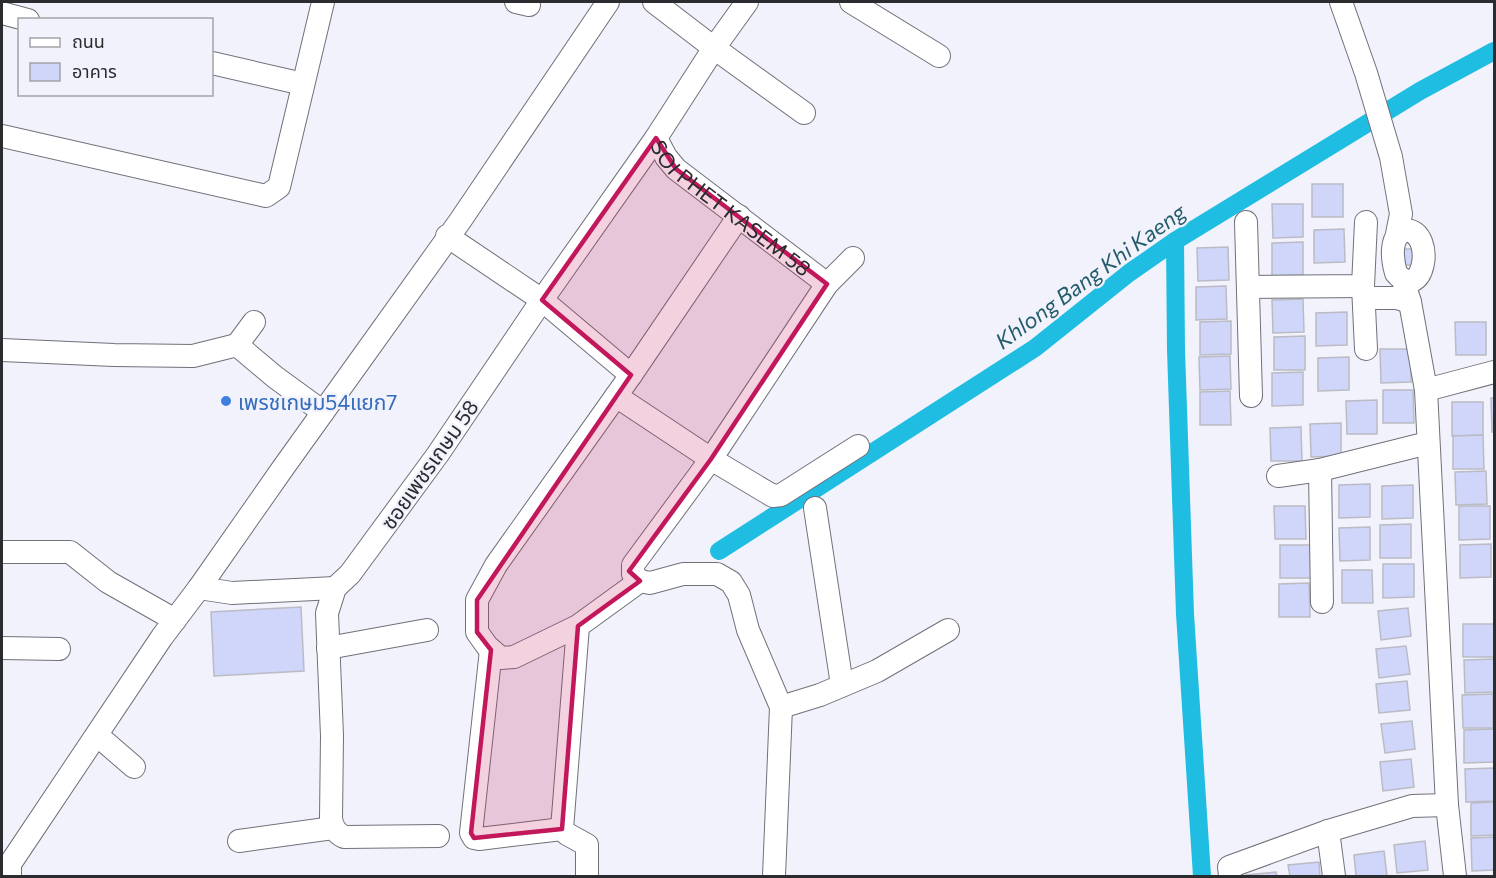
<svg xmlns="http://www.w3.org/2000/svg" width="1496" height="878" viewBox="0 0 1496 878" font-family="Commissioner,'Noto Sans Thai',sans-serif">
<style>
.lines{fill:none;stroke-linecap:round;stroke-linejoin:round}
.canal{stroke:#1fbde2;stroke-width:18}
.building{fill:#d0d5fa;stroke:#babbc4;stroke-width:1.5}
.minor-casing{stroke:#707179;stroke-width:24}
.minor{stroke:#fff;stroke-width:22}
.marked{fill:#c2185b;fill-opacity:0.2;stroke:#c2185b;stroke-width:4.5;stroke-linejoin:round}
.shop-dot{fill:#3f7fe0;stroke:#f1f2fb;stroke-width:2}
.labels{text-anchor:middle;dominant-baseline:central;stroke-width:4.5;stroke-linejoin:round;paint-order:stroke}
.street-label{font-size:21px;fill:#2b2c2f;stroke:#f1f2fb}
.shop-label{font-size:21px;fill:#366cbe;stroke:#f1f2fb;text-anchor:start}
.water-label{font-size:22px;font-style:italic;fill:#245c6c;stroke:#f1f2fb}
</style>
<rect width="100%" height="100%" fill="#f1f2fb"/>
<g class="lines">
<g class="canal">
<path d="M 1175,241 L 1176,350 L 1185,614 L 1202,876"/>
<path d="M 719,551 L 1035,348 L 1129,273 L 1175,241 L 1420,91 L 1494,51"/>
</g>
</g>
<g class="building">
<rect x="1312" y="184" width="31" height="33"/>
<path d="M 1272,204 L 1303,204 L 1303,237 L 1273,238 Z"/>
<path d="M 1344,229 L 1345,262 L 1314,263 L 1314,230 Z"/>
<path d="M 1303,242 L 1303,275 L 1272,276 L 1272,243 Z"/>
<path d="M 1228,247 L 1229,280 L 1198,281 L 1197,248 Z"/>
<path d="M 1399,249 L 1414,249 L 1413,265 L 1398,265 Z"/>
<path d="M 1226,286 L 1227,319 L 1196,320 L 1196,287 Z"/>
<path d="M 1303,299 L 1304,332 L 1273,333 L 1272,300 Z"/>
<path d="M 1347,312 L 1347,345 L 1316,346 L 1316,313 Z"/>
<path d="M 1231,321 L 1231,354 L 1200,355 L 1200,322 Z"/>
<path d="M 1455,322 L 1486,322 L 1486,355 L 1456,355 Z"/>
<path d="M 1305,336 L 1305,370 L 1274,370 L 1274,337 Z"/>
<path d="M 1380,349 L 1411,349 L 1411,382 L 1381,383 Z"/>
<path d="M 1230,356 L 1231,389 L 1200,390 L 1199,357 Z"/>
<path d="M 1349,357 L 1349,390 L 1318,391 L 1318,358 Z"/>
<path d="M 1303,372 L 1303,405 L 1272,406 L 1272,373 Z"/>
<path d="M 1383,390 L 1413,390 L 1414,423 L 1383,423 Z"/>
<path d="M 1230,391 L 1231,425 L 1200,425 L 1200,392 Z"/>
<path d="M 1491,398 L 1494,398 L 1494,432 L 1492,432 Z"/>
<path d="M 1377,400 L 1377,434 L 1347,434 L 1346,401 Z"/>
<path d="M 1452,402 L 1483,402 L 1483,435 L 1452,436 Z"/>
<path d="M 1341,423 L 1341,456 L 1311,457 L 1310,424 Z"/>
<path d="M 1301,427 L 1302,461 L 1271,461 L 1270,428 Z"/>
<path d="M 1483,435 L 1484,469 L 1453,469 L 1453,436 Z"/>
<path d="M 1486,471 L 1487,504 L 1456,505 L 1455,472 Z"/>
<path d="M 1370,484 L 1370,517 L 1339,518 L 1339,485 Z"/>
<path d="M 1413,485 L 1413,518 L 1382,519 L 1382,486 Z"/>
<path d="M 1274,506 L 1305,506 L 1306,539 L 1275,539 Z"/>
<path d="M 1459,506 L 1490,506 L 1490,539 L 1459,540 Z"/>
<path d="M 1411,524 L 1411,558 L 1380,558 L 1380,525 Z"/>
<path d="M 1370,527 L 1370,560 L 1340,561 L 1339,528 Z"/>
<path d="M 1491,544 L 1491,577 L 1460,578 L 1460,545 Z"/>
<path d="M 1280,545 L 1310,545 L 1311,578 L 1280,578 Z"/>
<path d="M 1383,564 L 1414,564 L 1414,597 L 1383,598 Z"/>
<path d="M 1342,570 L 1372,570 L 1373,603 L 1342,603 Z"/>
<path d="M 1309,583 L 1310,617 L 1279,617 L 1279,584 Z"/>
<path d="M 301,607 L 304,671 L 214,676 L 211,612 Z"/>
<path d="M 1408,608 L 1411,636 L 1381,640 L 1378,611 Z"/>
<rect x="1463" y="624" width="31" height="33"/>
<path d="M 1406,646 L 1410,674 L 1379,678 L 1376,649 Z"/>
<path d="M 1494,659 L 1494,692 L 1465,693 L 1464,660 Z"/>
<path d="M 1407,681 L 1410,710 L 1379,713 L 1376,684 Z"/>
<path d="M 1493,694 L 1493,728 L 1463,728 L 1462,695 Z"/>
<path d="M 1412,721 L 1415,749 L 1385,753 L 1381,724 Z"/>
<path d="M 1494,729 L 1494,762 L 1464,763 L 1464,730 Z"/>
<path d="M 1411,759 L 1414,787 L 1383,791 L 1380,762 Z"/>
<path d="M 1494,768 L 1494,801 L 1466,802 L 1465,769 Z"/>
<path d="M 1494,802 L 1494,835 L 1471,836 L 1471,803 Z"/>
<path d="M 1494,837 L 1494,870 L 1472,871 L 1471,838 Z"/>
<path d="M 1425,841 L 1428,870 L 1397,873 L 1394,845 Z"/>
<path d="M 1384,851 L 1387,876 L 1356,876 L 1354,855 Z"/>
<path d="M 1319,862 L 1320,876 L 1290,876 L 1288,865 Z"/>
<path d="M 1276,872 L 1277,876 L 1246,876 L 1246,875 Z"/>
</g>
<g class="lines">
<defs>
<g id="minor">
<path d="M 516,2 L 529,5"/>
<path d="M 654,2 L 714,48 L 804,113"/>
<path d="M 851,2 L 939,56"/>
<path d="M 1341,2 L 1366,73 L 1391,157 L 1401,214 L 1397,234"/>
<path d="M 2,13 L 28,20"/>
<path d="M 212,63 L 303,84"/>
<path d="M 2,136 L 266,196 L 279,187 L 323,2"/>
<path id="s1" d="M 656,138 L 666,157 L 676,169 L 827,284"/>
<path d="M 1246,222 L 1251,396"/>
<path d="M 1406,230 C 1437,233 1423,305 1396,273 C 1392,259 1389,235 1406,230 Z"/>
<path d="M 447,236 L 542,300 L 631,375"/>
<path d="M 1403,280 L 1410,302 L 1426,390 L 1447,805 L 1455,876"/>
<path d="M 1363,286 L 1366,349"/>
<path d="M 1248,287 L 1363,286 L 1366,222"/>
<path d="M 1364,298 L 1397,298 L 1410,302"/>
<path d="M 237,345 L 254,322"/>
<path d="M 2,350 L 114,355 L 193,356 L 237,345 L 275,377 L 323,412"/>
<path d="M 1426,390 L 1494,372"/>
<path d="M 616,396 L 711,459 L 773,496 L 781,495 L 858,446"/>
<path d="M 1320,470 L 1322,602"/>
<path d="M 1278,476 L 1320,470 L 1428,443"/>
<path d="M 815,508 L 842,685"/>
<path d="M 2,552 L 70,552 L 108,582 L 175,620"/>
<path d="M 640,581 L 578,626 L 514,657 L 501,658 L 487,646 L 477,632 L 477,600 L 496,565 L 631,375 L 739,216"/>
<path d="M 199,588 L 232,593 L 335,588"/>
<path d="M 2,648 L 59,649"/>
<path d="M 328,648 L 427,630"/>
<path d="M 491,650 L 471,833 L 474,838 L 479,839 L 562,829 L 567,834 L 587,845 L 587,876"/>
<path d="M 781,707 L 820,695 L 877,671 L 948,630"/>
<path d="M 97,735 L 134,767"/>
<path d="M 562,829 L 578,626"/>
<path d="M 1328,831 L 1334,876"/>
<path d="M 438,836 L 344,837 C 336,833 333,828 331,819 L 332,736 L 327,613 L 335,588 L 350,574 L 438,454 L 542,300 L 656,138 L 714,48 L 747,2"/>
<path d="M 239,841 L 333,828"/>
<path d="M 10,876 L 10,864 L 162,637 L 199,588 L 283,468 L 460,221 L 608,2"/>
<path d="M 774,876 L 781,707 L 748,630 L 739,595 L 731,582 L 717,574 L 683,574 L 650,583 L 640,581 L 633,574 L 633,565 L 711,459 L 827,284 L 853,258"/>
<path d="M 1230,876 L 1229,867 L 1328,831 L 1412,806 L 1447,805"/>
</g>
</defs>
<use href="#minor" class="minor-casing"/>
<use href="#minor" class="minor"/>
</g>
<path class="marked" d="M 656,138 L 676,169 L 827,284 L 711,459 L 629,571 L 640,581 L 578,626 L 562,829 L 474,838 L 471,833 L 491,650 L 477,632 L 477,600 L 631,375 L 542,300 Z"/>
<circle class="shop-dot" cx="226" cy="401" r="6"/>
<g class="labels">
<g class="street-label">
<text stroke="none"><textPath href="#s1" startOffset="104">SOI PHET KASEM 58</textPath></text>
<text transform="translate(429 464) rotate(-55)">ซอยเพชรเกษม 58</text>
</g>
<g class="shop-label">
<text x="238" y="401">เพรชเกษม54แยก7</text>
</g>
<g class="water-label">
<text transform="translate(1090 276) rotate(-36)">Khlong Bang Khi Kaeng</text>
</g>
</g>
<rect width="1496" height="878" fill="none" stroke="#2b2c2f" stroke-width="6"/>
<rect x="18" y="18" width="195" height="78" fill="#f1f2fb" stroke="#a2a3a9" stroke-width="1.5"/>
<rect x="30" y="38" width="30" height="9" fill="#ffffff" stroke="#a2a3a9" stroke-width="1.5"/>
<text x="72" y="48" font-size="18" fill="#2b2c2f">ถนน</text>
<rect x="30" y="63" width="30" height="18" fill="#d0d5fa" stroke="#a2a3a9" stroke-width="1.5"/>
<text x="72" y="78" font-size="18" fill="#2b2c2f">อาคาร</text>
</svg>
